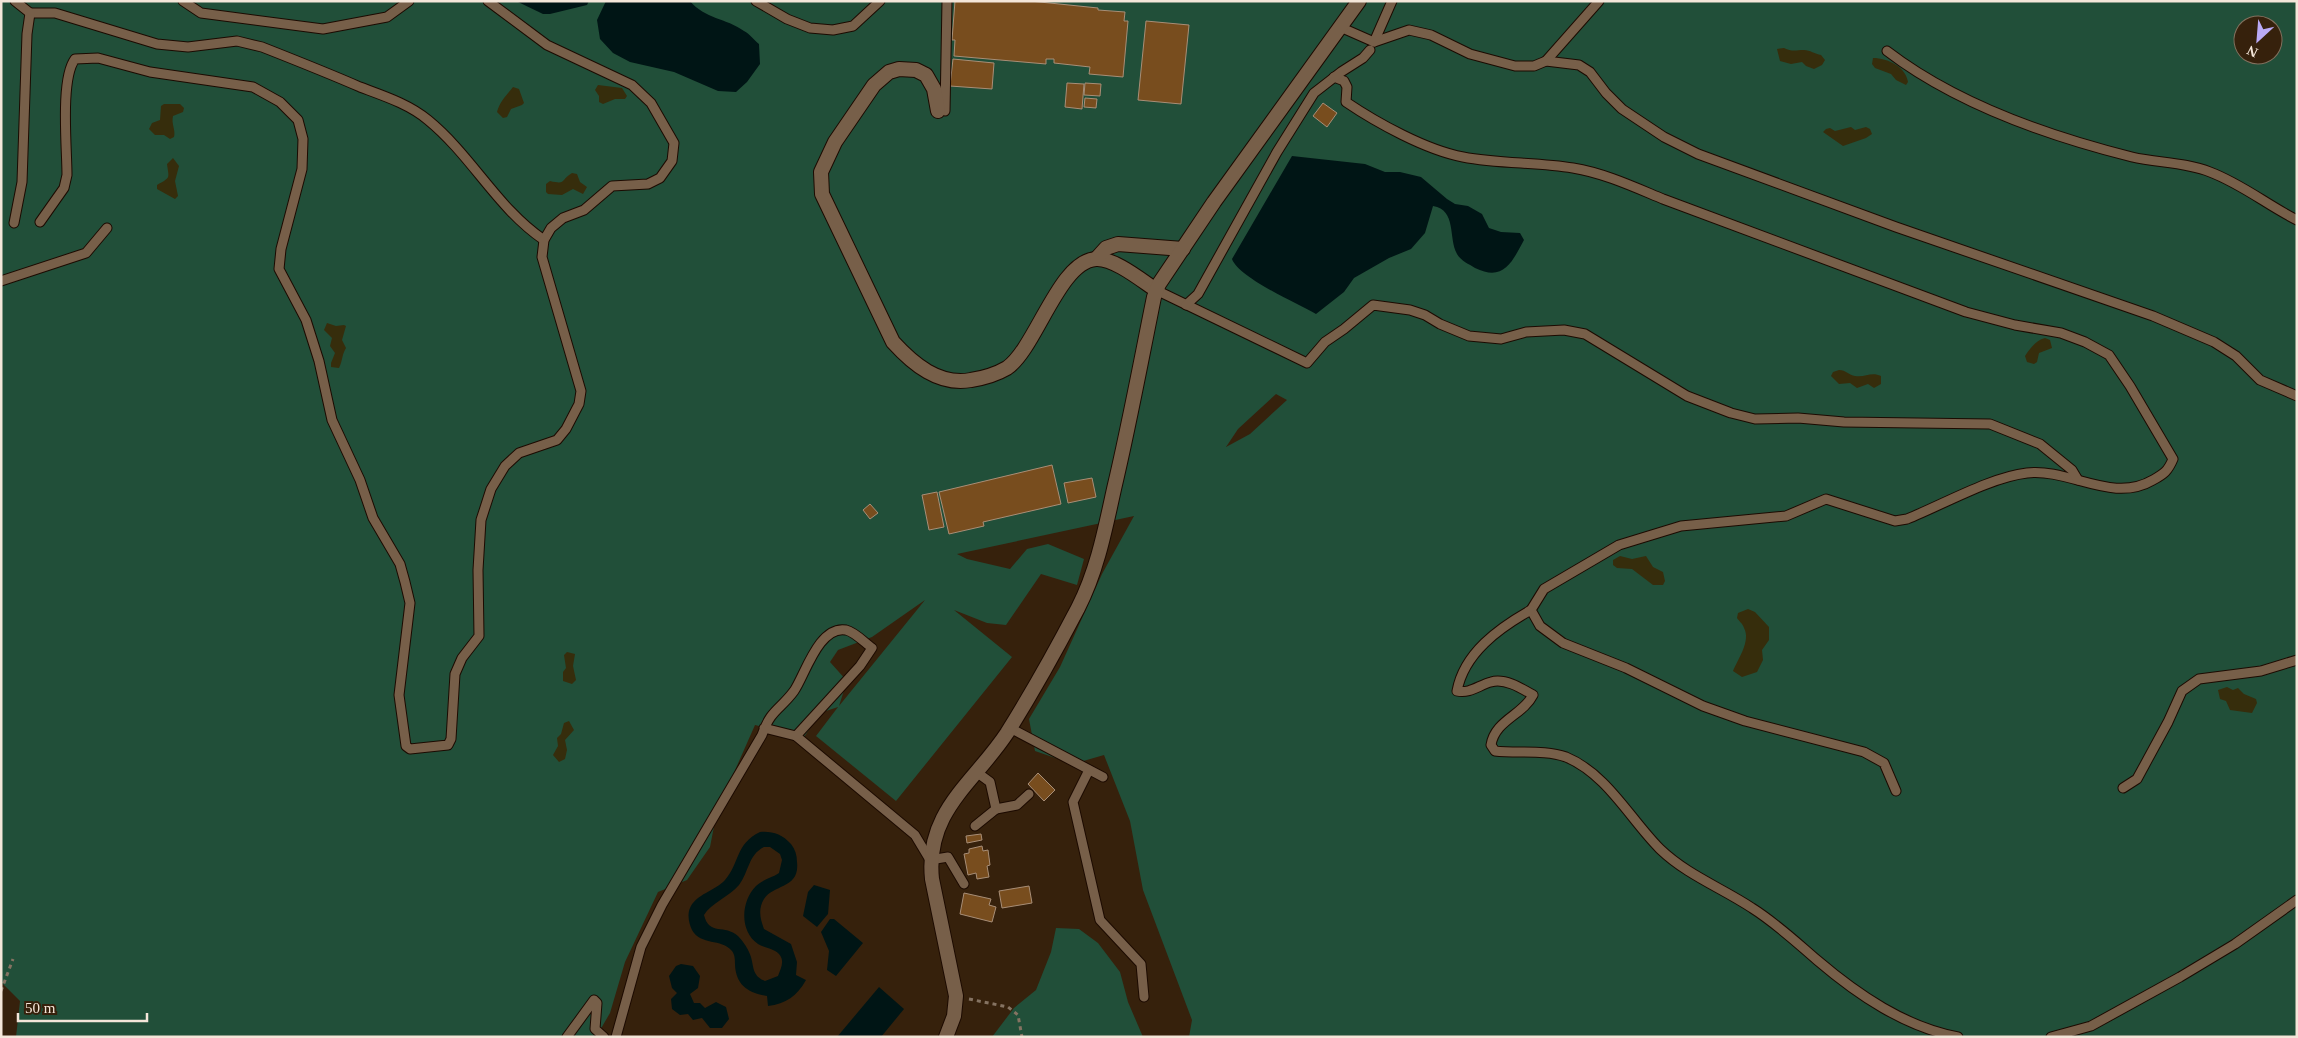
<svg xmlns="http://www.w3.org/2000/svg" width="2298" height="1038" viewBox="0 0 2298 1038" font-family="'Times New Roman',serif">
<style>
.green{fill:#214f39;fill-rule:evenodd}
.sand{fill:#362d0c}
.water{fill:#001515;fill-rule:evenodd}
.building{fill:#784d1e;stroke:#a88e77}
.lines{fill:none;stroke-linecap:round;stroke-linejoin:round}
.service-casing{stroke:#1c0a00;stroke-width:11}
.minor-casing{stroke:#1c0a00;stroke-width:16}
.path{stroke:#857362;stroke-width:3;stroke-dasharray:4 4;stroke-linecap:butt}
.service{stroke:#775f49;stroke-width:9}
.minor{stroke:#775f49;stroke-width:14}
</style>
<rect width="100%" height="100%" fill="#36210c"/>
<g class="green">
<path d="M 1,1 L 2297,1 L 2297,1037 L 1189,1037 L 1192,1020 L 1143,890 L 1130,821 L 1104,755 L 1073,764 L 1035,751 L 1029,719 L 1060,667 L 1102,574 L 1134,516 L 957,554 L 967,559 L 1010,569 L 1027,549 L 1048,544 L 1084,559 L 1077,585 L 1041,574 L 1006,625 L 987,623 L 954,610 L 1012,657 L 896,801 L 816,736 L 838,707 L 820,713 L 804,737 L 755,725 L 717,811 L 710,847 L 687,880 L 658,892 L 625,962 L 610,1013 L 596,1037 L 16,1037 L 20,1001 L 1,982 ZM 2243,25 L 2273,25 L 2273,55 L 2243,55 ZM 1276,394 L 1287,400 L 1250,434 L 1226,447 L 1238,429 ZM 925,600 L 839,706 L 847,681 L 830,662 L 838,650 L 872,637 Z"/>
<path d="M 1056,928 L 1079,929 L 1098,943 L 1120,972 L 1128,1002 L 1143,1037 L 992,1037 L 1014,1008 L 1036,990 L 1051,952 Z"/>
</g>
<g class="sand">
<path d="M 1784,48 C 1792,52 1796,50 1804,50 C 1810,50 1815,54 1821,55 L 1825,60 L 1822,65 L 1814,69 L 1806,66 L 1802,62 L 1791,64 L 1780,61 L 1777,49 Z"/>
<path d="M 1873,58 C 1888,58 1906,67 1908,82 L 1906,85 L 1896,80 L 1891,74 L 1875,68 L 1872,64 Z"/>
<path d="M 598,85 L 622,88 L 627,96 L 625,99 L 615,99 L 603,104 L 599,102 L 599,96 L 595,90 Z"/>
<path d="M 513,87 L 519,89 L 524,103 L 522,105 L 511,109 L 507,117 L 503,118 L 497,112 C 500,101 506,96 513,87 Z"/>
<path d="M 164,104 L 180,104 L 184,108 L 183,112 L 173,116 C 171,124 176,130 174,137 L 170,139 L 164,135 L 155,135 L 149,129 L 152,123 L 160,120 L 161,106 Z"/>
<path d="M 1851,127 L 1855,130 L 1866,127 L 1870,129 L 1872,134 L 1866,138 L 1843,146 L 1823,132 L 1826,129 L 1830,128 L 1835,131 Z"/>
<path d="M 173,158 L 179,166 L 175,181 L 178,196 L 175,199 L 157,189 L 157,185 C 171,177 169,179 167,164 Z"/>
<path d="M 572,173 L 577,174 L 580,182 L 587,187 L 583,194 L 573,189 L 562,195 L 548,194 L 546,192 L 546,184 L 550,181 C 567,185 560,180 572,173 Z"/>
<path d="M 327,323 L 336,326 L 344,325 L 346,326 L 342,340 L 346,348 C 341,357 343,360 339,368 L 331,367 L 331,363 L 335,353 L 330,346 L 332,338 L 324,330 Z"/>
<path d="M 2045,338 L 2050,340 L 2052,348 L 2039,353 L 2037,362 L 2034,364 L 2027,362 L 2025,356 C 2030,349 2036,340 2045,338 Z"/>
<path d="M 1839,370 C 1846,370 1849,375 1855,376 C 1865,378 1871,371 1881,376 L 1881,384 L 1874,388 L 1868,384 L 1857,388 L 1850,383 L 1839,384 L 1831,376 L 1833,372 Z"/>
<path d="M 1620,556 L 1632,559 L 1646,556 L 1653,567 L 1663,572 L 1665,581 L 1663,585 L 1653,585 L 1632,569 L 1617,568 L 1613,565 L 1613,560 Z"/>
<path d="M 1748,609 L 1755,612 L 1769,627 L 1769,640 L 1762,650 L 1763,660 L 1757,672 L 1742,677 L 1733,671 C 1738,659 1751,641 1744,628 C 1743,624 1739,621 1737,618 L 1738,613 Z"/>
<path d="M 567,652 L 575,654 L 573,666 L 576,680 L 572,684 L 563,681 L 563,672 L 566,668 L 564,655 Z"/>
<path d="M 2227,687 L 2233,690 L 2238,688 L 2244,694 L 2256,699 L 2257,703 L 2252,713 L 2230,710 L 2226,701 L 2220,699 L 2218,690 Z"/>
<path d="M 569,721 L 574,730 L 565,740 L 567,750 L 565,759 L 559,762 L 553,755 L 558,746 L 557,738 L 561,734 L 564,723 Z"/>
</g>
<g class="water">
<path d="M 516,1 L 589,1 L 587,5 L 550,14 L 543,14 Z"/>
<path d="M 606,1 L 690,1 C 705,19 726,18 744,31 C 750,34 754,40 759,44 L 760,64 L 747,82 L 736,92 L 718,91 L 674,72 L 630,62 L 613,53 L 600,39 L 597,20 Z"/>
<path d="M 1292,156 L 1365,164 L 1385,172 L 1400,172 L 1421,177 L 1447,199 L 1455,204 L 1468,206 L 1482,214 L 1489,228 L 1501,232 L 1520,233 L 1524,240 C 1512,262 1504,282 1475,268 C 1469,264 1461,261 1457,254 C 1448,238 1457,210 1433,206 L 1425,233 L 1411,249 L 1389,258 L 1354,278 L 1344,292 L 1316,314 C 1297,303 1239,278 1232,259 Z"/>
<path d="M 760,832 C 772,831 782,834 791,844 C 795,849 797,855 797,862 C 800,889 774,884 764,899 C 758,909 760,918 764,929 L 791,944 L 797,962 L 796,975 L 806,980 C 797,996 786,1004 768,1006 L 767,996 C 748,993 736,985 735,965 C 735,960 735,955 732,951 C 721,938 701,946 692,930 C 689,924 687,915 690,908 C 696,894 715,891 725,880 C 740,863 735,844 760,832 ZM 764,847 L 770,847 L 780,854 L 782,860 L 779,873 C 772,878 763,879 756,886 C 741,901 739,931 758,944 C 764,948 773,948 779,954 C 785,961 781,968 778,976 L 765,981 C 750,975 755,964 749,952 C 747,947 742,940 738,936 C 725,924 709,936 704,915 C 711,903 729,897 739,885 C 749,872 748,855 764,847 Z"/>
<path d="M 814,885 L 830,890 L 828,914 L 817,927 L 803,916 L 808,892 Z"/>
<path d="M 830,919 L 834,919 L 863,943 L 836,976 L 827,970 L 829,951 L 821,932 Z"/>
<path d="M 681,964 L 693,966 L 700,976 L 698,988 L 690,994 L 694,1003 L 700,1003 L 705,1008 L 716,1002 L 726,1007 L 729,1019 L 722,1028 L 710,1028 L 702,1018 L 693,1020 L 688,1014 L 680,1015 L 672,1009 L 671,999 L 677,993 L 672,988 L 669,976 L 676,966 Z"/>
<path d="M 879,987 L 904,1009 L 881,1037 L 837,1037 Z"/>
</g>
<g class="building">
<path d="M 955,1 L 1030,1 L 1098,8 L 1098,10 L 1125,12 L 1124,21 L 1128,21 L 1123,77 L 1089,74 L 1090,67 L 1054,63 L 1054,59 L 1046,59 L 1046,64 L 954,56 L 955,40 L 952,40 Z"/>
<path d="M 1146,21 L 1189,25 L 1181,104 L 1138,100 Z"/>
<path d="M 953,59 L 994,63 L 992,89 L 950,86 Z"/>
<path d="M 1067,83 L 1084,84 L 1082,109 L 1065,107 Z"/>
<path d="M 1085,83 L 1101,84 L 1100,96 L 1084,95 Z"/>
<path d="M 1085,98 L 1097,99 L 1096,108 L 1084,107 Z"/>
<path d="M 1323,103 L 1337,113 L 1327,127 L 1313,116 Z"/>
<path d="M 1052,465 L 1061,504 L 983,522 L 984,526 L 949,534 L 939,492 Z"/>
<path d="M 1092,478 L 1096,497 L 1068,503 L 1064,483 Z"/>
<path d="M 937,492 L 944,527 L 929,530 L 922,495 Z"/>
<path d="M 870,504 L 878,513 L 870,519 L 863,510 Z"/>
<path d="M 1038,773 L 1055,790 L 1044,801 L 1028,784 Z"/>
<path d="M 981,834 L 982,840 L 967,843 L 966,836 Z"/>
<path d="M 982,846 L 983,851 L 988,850 L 990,865 L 987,866 L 989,877 L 977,879 L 976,873 L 968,875 L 964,854 L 969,853 L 969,849 Z"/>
<path d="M 1029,886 L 1032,903 L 1002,908 L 999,891 Z"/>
<path d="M 964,893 L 991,899 L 989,905 L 996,907 L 992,922 L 960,914 Z"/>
</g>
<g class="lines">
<defs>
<g id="service">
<path d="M 183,1 L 201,13 L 323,29 L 387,17 L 409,1"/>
<path d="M 756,1 L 787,19 L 810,28 L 833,30 L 853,26 L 880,1"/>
<path d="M 30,13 L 55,13 L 157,44 L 188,47 L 237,41 L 262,47 C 295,60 328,73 360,87 C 384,96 409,104 428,120 C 472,156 497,208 544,240"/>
<path d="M 1340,27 L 1374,42 L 1409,30 L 1431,35 L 1470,54 L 1515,66 L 1534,66 L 1546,61 L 1579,65 L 1590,72 L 1606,93 L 1622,109 L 1664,137 L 1698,154 L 1896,227 L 2153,316 L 2214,342 L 2236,356 L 2260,380 L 2297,396"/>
<path d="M 1374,42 L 1392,1"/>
<path d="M 1887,51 C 1956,104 2048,136 2132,157 C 2158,163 2185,162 2210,172 C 2242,184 2267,205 2297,220"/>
<path d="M 1546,61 L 1599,1"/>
<path d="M 1334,77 L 1344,81 L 1347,87 L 1346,102 C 1377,123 1426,150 1463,157 C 1499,164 1537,162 1573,168 C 1604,173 1634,187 1663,199 L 1966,312 L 2015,325 L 2061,333 L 2085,342 L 2109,355 L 2130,386 L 2173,459 C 2168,471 2164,474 2153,480 C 2112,504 2070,468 2027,473 C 1991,477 1942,505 1907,519 L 1895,521 L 1826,499 L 1786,516 L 1681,526 L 1619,545 L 1544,589 L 1531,610 L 1540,626 L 1563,643 L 1626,668 L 1703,706 L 1745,721 L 1864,752 L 1884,763 L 1896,791"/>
<path d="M 945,111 L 947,1"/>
<path d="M 40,222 L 64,188 L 67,175 C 67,148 60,79 75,59 L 98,58 L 150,72 L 253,87 L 280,102 L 298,120 L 303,139 L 302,169 L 281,249 L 279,269 L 306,320 L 319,361 L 332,420 L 360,480 L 373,518 L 400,564 L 405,582 L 410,603 L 399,695 L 406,746 L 410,749 L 448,745 L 451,739 L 455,674 L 462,658 L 479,636 L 478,570 L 481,520 L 491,489 L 505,466 L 519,453 L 557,440 L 566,429 L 579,404 L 581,391 L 542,257 L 544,240 L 551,228 L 563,218 L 584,210 L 612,186 L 648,184 L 660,178 L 672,161 L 674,143 L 651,103 L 632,85 L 547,45 L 488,1"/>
<path d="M 14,223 L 22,182 L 27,34 L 30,13 L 15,1"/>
<path d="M 1,281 L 86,253 L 107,228"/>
<path d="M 1156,290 L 1307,363 L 1325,342 L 1344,329 L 1373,305 L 1410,310 L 1425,315 L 1440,324 L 1469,336 L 1501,339 L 1526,332 L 1564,330 L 1585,334 L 1687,396 L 1731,413 L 1755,419 L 1798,418 L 1844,422 L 1990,424 L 2040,444 L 2072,470 L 2078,480"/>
<path d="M 1186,305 L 1198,294 L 1277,152 L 1314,93 L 1341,72 L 1363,58 L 1370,50"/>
<path d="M 1531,610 C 1499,628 1464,653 1457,691 C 1470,694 1479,685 1491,682 C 1505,678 1521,688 1533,695 C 1523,715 1495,720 1491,745 L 1495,751 C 1517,754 1544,749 1566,757 C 1607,774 1630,819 1660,849 C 1687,875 1722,888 1752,908 C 1776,923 1796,942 1817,960 C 1858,995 1905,1027 1958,1037"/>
<path d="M 1010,728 L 1103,777"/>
<path d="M 796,736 L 915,835 L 930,860 L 948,857 L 964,884"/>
<path d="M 1089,770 L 1073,802 L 1100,920 L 1141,964 L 1144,997"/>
<path d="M 975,771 L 990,782 L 996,809 L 975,826"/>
<path d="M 2123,788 L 2137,779 L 2168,722 L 2182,691 L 2199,679 L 2261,671 L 2297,660"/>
<path d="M 996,809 L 1017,805 L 1029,794"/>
<path d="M 567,1037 L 594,1000 L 597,1003 L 595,1029 L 604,1037"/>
<path d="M 616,1037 L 641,947 L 662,905 L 762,735 C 771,709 780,710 794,691 C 805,675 819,625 846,630 C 855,632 865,643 872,648 L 860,666 L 796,736 L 764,728"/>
<path d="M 2051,1037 L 2091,1026 L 2180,977 L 2235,944 L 2297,900"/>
</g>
<g id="minor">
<path d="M 938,111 L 934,89 L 926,75 L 916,70 L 899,69 L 889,72 L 874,85 L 835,142 L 821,172 L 822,194 L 893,342 C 913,364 939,386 971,380 C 984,378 995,375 1007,368 C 1036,348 1059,261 1096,259 C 1114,258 1141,280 1156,290"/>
<path d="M 1097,258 L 1106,248 L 1118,244 L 1183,249"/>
<path d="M 946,1037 L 954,1016 L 956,996 L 932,879 C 925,811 974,783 1007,733 C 1032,693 1056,650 1078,608 C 1097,571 1105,530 1114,489 C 1129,426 1141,361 1154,297 L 1159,284 L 1214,202 L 1359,1"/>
</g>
</defs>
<use href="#service" class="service-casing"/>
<use href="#minor" class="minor-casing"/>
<g class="path">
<path d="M 1,991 L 13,959"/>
<path d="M 969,999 L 1008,1007 L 1018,1015 L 1022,1037"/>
</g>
<use href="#service" class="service"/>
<use href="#minor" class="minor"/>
</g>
<rect width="2298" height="1038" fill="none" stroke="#f4e6d9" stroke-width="5"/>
<g transform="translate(2258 40) rotate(206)"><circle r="24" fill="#36210c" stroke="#82705e"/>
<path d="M0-4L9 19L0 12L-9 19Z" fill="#baaaf6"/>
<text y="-8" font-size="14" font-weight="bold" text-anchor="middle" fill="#f4e6d9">N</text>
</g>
<path d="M18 1013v8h129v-8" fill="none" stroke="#f4e6d9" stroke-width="2.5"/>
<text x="25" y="1013" font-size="15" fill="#f4e6d9" stroke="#36210c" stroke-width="4" paint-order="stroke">50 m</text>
</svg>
